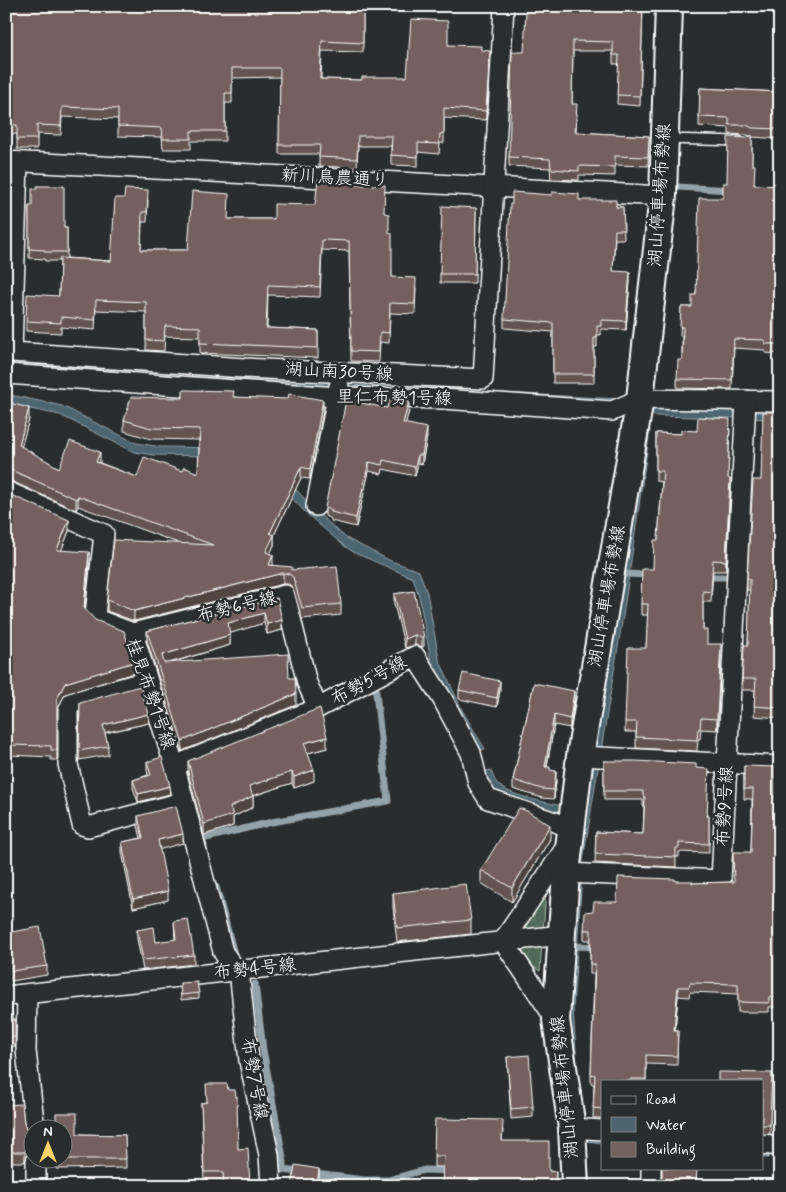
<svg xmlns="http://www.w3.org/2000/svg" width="786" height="1192" viewBox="0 0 786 1192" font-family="Mynerve,'Klee One',sans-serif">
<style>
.grass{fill:url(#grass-tufts);stroke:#a8b4ac}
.water{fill:#4c6571;stroke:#94a3aa}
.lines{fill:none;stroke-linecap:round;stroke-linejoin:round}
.stream{stroke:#94a3aa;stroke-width:7}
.service-casing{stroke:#fff;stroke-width:12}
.minor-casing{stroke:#fff;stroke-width:22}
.secondary-casing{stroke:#fff;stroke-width:30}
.service{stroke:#2a2d2e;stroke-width:9}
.minor{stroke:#2a2d2e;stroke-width:19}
.secondary{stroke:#2a2d2e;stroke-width:26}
.wall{fill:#645351;stroke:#fff}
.shaded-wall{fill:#514442;stroke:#fff}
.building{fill:#74615e;stroke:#fff}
.labels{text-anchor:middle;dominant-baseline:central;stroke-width:5;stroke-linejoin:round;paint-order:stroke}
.street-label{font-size:18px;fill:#fff;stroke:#2a2d2e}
</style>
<defs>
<pattern id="grass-tufts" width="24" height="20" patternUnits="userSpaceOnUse" patternTransform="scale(1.25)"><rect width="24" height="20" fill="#506a58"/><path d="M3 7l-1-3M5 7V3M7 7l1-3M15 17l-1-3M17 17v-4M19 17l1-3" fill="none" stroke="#6a8071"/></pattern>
</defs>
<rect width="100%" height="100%" fill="#2a2d2e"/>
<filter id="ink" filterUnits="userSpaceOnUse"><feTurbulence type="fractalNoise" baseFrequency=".02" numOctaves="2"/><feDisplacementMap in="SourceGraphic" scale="10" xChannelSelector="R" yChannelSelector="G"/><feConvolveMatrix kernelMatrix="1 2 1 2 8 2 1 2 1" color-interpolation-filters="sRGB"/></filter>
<g filter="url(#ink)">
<g class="grass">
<path d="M 546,891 L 543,932 L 518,934 Z"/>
<path d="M 542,942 L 540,971 L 530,965 L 518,945 Z"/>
</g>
<g class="water">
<path d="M 6,361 L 155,375 L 620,399 L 661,408 L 780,413 L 780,419 L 654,416 L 617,406 L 6,369 Z"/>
<path d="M 6,394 L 62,406 L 136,443 L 161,447 L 238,448 L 271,463 L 321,516 L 346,538 L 391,561 L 419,571 L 427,593 L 439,659 L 462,710 L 485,749 L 476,751 L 431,661 L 419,596 L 413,578 L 355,553 L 343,545 L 307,514 L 264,469 L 210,456 L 154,455 L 134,452 L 60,415 L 6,404 Z"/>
<path d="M 643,429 L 650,430 L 623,616 L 583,860 L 573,1009 L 577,1066 L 585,1136 L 602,1138 L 602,1143 L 585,1141 L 590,1186 L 583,1186 L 567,1006 L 582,821 L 521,805 L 492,791 L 482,772 L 491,770 C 493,776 495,783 501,787 C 515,798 564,806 583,810 Z"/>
</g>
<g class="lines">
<g class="stream">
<path d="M 677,187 L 732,190"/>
<path d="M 625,574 L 650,575"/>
<path d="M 703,577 L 725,577"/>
<path d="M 204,845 L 202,839 L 272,822 L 388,801 L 375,684"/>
<path d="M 216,887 L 234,954"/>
<path d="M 574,946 L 600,947"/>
<path d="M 255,984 L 263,1050 L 284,1163 L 283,1170 L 364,1180 L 388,1180 L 424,1170 L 453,1171"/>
<path d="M 762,1154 L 767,1155"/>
</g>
<defs>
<path id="service" d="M 667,139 L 739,141"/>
<g id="minor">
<path d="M 6,161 L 663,196"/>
<path d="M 18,162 L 12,352 L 244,368 L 483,379 L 504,6"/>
<path d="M 6,374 L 338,397 L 443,399 L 612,411 L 640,399 L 780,401"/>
<path d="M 6,491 L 104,534 L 95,615 L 99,620 L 133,633 L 176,771 L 223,952 L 230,962 L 239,971 L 249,1061 L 269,1155 L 271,1186"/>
<path d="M 316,506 L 339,386"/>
<path d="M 133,633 L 285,595 L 307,683 L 318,708"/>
<path d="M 147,681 L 72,702 L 68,710 L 68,764 L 82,825 L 88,827 L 183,802"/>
<path d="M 580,756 L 780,766"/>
<path d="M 174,766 L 318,708 L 415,656 L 443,700 L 471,753 L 478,783 L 488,799 L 572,828"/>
<path d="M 566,873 L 721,880 L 746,400"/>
<path d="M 503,941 L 568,844"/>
<path d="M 503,941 L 556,1020"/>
<path d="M 27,994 L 26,1051 L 35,1130"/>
<path d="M 6,996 L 562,935"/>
<path d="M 572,1128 L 602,1130"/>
<path d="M 762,1144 L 780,1146"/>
<path d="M 36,1186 L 36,1160"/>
<path d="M 651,1186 L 651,1168"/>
</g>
<path id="secondary" d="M 575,1186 L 572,1128 L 556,1020 L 566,873 L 580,756 L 640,399 L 663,196 L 669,6"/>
</defs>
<use href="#service" class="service-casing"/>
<use href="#minor" class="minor-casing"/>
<use href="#secondary" class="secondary-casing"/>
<use href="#service" class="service"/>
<use href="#minor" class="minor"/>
<use href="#secondary" class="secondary"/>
</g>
<g class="wall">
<path d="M 6,6 L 337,8 L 363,14 L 363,52 L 322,51 L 321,79 L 362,80 L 407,77 L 448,45 L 481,50 L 490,60 L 486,120 L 444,118 L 444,143 L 440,143 L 439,154 L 418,152 L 418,166 L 391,165 L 391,146 L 358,146 L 357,168 L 319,166 L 319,154 L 279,154 L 280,77 L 232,78 L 232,103 L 225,103 L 225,141 L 191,141 L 191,149 L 163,149 L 162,137 L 118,136 L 118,119 L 62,117 L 61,135 L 37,134 L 37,149 L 17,149 L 17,134 L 6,134 Z"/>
<path d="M 643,6 L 640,106 L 617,104 L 619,64 L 613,64 L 613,51 L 573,51 L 572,104 L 577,114 L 576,132 L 649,136 L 648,166 L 615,165 L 615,176 L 579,175 L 579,180 L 551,179 L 550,168 L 509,166 L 509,157 L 524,52 L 564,12 L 587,9 Z"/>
<path d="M 700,88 L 780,92 L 780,139 L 752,137 L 752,165 L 754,185 L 780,186 L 780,354 L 765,353 L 765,350 L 734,348 L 732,389 L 677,388 L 677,379 L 682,360 L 682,336 L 680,336 L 681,307 L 692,307 L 727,183 L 747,138 L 750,136 L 747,135 L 729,134 L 729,128 L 699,126 Z"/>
<path d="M 356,185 L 384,213 L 389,233 L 392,277 L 416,288 L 415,314 L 390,313 L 389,343 L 380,342 L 379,362 L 351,361 L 349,251 L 322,250 L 320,297 L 268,295 L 267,328 L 318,330 L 318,358 L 200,353 L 200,337 L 165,336 L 164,351 L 146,350 L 146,312 L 96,310 L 95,330 L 61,327 L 61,333 L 26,331 L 26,321 L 59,296 L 60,261 L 45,261 L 45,259 L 29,258 L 29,206 L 64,228 L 67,228 L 67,258 L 111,261 L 148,200 L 147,222 L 142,222 L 141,250 L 188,250 L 228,219 L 274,219 L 315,205 Z"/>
<path d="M 579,200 L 616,207 L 623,207 L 624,239 L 615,239 L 613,271 L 630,281 L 626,330 L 601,329 L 601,335 L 597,335 L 597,347 L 594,347 L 594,383 L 553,383 L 553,332 L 504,328 L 504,319 Z"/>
<path d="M 476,208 L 475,283 L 440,283 L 440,274 Z"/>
<path d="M 234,397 L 323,411 L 310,479 L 301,478 L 274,535 L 274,545 L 270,554 L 273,566 L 292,570 L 341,604 L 341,615 L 302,619 L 293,588 L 289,584 L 283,584 L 134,621 L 107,611 L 107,600 L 178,543 L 78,506 L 76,510 L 11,481 L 6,480 L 6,402 L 29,419 L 21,447 L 59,468 L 100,463 L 137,477 L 182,471 L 198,473 L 199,440 L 151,439 L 124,431 L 124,420 L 183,398 Z"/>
<path d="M 387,408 L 409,411 L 405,424 L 427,437 L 422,464 L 418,463 L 415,476 L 383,469 L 382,474 L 369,471 L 356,527 L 331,521 L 331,519 L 325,516 L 325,508 Z"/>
<path d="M 780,412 L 780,718 L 754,716 L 755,690 L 742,690 L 742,679 L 748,645 L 750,590 L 747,590 L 747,579 L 761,480 Z"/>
<path d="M 730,429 L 728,478 L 730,489 L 726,571 L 713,571 L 711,602 L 703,602 L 703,630 L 707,644 L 721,655 L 717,730 L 701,729 L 700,739 L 698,739 L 697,751 L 636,748 L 636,732 L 625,732 L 625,722 L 646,648 L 648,615 L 641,615 L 641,604 L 653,569 L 658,540 L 662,482 L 656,481 L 656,433 L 681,434 L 697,431 Z"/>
<path d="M 6,493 L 69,531 L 61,551 L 89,563 L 85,609 L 134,673 L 65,694 L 57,710 L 57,760 L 51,760 L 51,757 L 9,755 L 10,737 L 6,737 Z"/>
<path d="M 414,591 L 424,646 L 422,647 L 415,645 L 405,648 L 394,604 L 394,594 Z"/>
<path d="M 277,598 L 282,630 L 267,634 L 264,623 L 230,633 L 230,645 L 171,663 L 289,678 L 296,705 L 182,751 L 147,641 L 147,631 Z"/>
<path d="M 534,683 L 574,700 L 570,728 L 554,725 L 547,767 L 550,770 L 556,781 L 554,799 L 542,798 L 513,789 L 513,780 Z"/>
<path d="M 459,690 L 500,690 L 497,707 L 459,699 Z"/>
<path d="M 80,703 L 149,723 L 105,733 L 108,746 L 108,755 L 79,760 Z"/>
<path d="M 327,748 L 308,753 L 314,781 L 294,788 L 292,783 L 253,796 L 253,807 L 233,817 L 233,826 L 204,835 L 188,772 L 188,761 Z"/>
<path d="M 604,761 L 696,768 L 708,816 L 709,816 L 709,853 L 679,852 L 679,857 L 676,857 L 676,867 L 595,863 L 596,832 L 643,834 L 644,806 L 643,806 L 643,800 L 604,800 Z"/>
<path d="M 147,762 L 170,794 L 138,802 L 133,788 L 133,780 L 148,775 L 147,770 Z"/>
<path d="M 744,766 L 775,798 L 779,853 L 778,1007 L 769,1007 L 769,1012 L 738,1012 L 738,994 L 690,992 L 689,997 L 678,996 L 675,1030 L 678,1030 L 677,1065 L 646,1064 L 646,1081 L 602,1081 L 602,1118 L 593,1118 L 594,1084 L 591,1084 L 591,1074 L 594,974 L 590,974 L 590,940 L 584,940 L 584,930 L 593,911 L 675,881 L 692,883 L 734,882 L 751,852 L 752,799 L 744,799 Z"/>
<path d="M 138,816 L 183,843 L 159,849 L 168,900 L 133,908 L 122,852 L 122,842 L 141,838 L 138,826 Z"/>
<path d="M 550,839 L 512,902 L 481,883 L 481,870 Z"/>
<path d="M 393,893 L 471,920 L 471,934 L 397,942 L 393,907 Z"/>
<path d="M 174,921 L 194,955 L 194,964 L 143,970 L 137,939 L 137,930 L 156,942 L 175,940 Z"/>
<path d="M 6,933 L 47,966 L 47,975 L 11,981 L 6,943 Z"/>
<path d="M 180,983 L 199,993 L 199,998 L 181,1000 Z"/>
<path d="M 6,1007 L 13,1019 L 15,1019 L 15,1046 L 6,1048 Z"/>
<path d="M 507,1057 L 533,1107 L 533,1117 L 511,1119 Z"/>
<path d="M 772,1073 L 770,1134 L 762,1134 L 762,1081 Z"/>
<path d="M 228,1090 L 238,1149 L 250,1186 L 223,1186 L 223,1181 L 204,1182 L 201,1103 L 206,1102 Z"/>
<path d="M 6,1105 L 24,1122 L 26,1128 L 32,1130 L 32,1150 L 27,1154 L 25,1162 L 6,1162 Z"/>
<path d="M 62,1130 L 77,1134 L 125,1135 L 126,1168 L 56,1169 L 56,1160 L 62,1160 Z"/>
<path d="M 503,1130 L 502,1141 L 549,1171 L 556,1172 L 556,1186 L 442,1186 L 443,1167 L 434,1167 L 434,1156 Z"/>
</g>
<g class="shaded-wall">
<path d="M 490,51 L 490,60 L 486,120 L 486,111 Z"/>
<path d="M 630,272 L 630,281 L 626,330 L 626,321 Z"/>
<path d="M 323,400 L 323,411 L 310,479 L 310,469 Z"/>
<path d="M 409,402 L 409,411 L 403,432 L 403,423 Z"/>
<path d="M 29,408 L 29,419 L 19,456 L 19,445 Z"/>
<path d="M 427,428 L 427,437 L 422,464 L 422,455 Z"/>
<path d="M 100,452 L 100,463 L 96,462 Z"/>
<path d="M 418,455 L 418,463 L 415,476 L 415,467 Z"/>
<path d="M 369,462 L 369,471 L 356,527 L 356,518 Z"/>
<path d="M 301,467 L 301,478 L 274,535 L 274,545 L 266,563 L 266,552 L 270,533 Z"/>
<path d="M 730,479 L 730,489 L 726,571 L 726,561 Z"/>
<path d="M 78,496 L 78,506 L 76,510 L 76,499 Z"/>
<path d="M 69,520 L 69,531 L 57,561 L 57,550 Z"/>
<path d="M 89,552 L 89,563 L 84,618 L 84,608 Z"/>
<path d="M 273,555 L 273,566 L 269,565 Z"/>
<path d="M 283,573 L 283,584 L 134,621 L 134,611 Z"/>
<path d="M 264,613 L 264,623 L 228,634 L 228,623 Z"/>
<path d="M 282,620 L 282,630 L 267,634 L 267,624 Z"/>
<path d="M 230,635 L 230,645 L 162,665 L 162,655 Z"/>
<path d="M 415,635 L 415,645 L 405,648 L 405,639 Z"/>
<path d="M 424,637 L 424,646 L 422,647 L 422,638 Z"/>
<path d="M 721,644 L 721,655 L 717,730 L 717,719 Z"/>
<path d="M 134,662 L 134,673 L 65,694 L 57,710 L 57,699 L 65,683 Z"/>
<path d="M 500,681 L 500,690 L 497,707 L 497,698 Z"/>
<path d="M 574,691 L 574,700 L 570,728 L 570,719 Z"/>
<path d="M 296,694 L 296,705 L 182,751 L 182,741 Z"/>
<path d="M 149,714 L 149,723 L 103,733 L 103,725 Z"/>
<path d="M 554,715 L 554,725 L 545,776 L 545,767 Z"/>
<path d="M 327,737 L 327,748 L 304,754 L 304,743 Z"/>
<path d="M 314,770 L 314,781 L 294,788 L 294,777 Z"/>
<path d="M 556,771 L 556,781 L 554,799 L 554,790 Z"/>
<path d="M 292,772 L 292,783 L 249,797 L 249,786 Z"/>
<path d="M 170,786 L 170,794 L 138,802 L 138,794 Z"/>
<path d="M 253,796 L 253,807 L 233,817 L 233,826 L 204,835 L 204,824 L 230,807 Z"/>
<path d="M 550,825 L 550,839 L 512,902 L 512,888 Z"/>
<path d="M 183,834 L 183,843 L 158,850 L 158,840 Z"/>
<path d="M 168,891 L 168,900 L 133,908 L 133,899 Z"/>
<path d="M 678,987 L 678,996 L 674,1040 L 674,1030 Z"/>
<path d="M 32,1141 L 32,1150 L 27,1154 L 25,1162 L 25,1152 L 27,1145 Z"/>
<path d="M 319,1169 L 319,1178 L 318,1186 L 317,1186 Z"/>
</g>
<g class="building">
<path d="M 6,6 L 337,6 L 337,8 L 360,9 L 361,14 L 363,14 L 363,43 L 322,41 L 320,79 L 362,80 L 362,77 L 407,77 L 411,19 L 448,21 L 448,45 L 481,46 L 481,50 L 490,51 L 486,111 L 444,108 L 444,133 L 440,134 L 439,144 L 418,143 L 418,157 L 391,155 L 392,136 L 358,136 L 357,159 L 319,157 L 320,145 L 279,145 L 280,68 L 232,68 L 232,93 L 225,93 L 225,131 L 191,131 L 191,139 L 163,139 L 162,128 L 118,126 L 118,109 L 62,107 L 61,126 L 37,125 L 37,139 L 17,139 L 17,125 L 6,124 Z"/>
<path d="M 587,6 L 643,6 L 640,96 L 617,95 L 619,55 L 613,55 L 613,42 L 573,41 L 572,104 L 577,104 L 575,132 L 649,136 L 648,157 L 615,156 L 615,167 L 579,166 L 579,171 L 551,169 L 550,159 L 509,157 L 512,52 L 524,52 L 526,10 L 564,12 L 564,8 L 587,9 Z"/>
<path d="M 700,88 L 780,92 L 780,129 L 752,128 L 747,125 L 729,125 L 729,118 L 699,117 Z"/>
<path d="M 752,135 L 752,165 L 755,165 L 754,185 L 780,186 L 780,344 L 765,344 L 765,340 L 734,339 L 732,380 L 677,379 L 678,360 L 682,360 L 683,327 L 680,327 L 681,307 L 692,307 L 692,295 L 696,295 L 699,198 L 723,198 L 723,183 L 727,183 L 728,137 L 747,138 Z"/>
<path d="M 318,179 L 356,181 L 356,185 L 385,185 L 384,213 L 389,214 L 389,233 L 392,233 L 392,277 L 416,278 L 415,304 L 390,303 L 389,333 L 380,332 L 379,352 L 351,351 L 349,241 L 322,240 L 320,287 L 268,285 L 266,328 L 318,330 L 318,348 L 200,343 L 200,327 L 165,326 L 164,341 L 146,340 L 146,302 L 96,300 L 95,320 L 61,317 L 61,323 L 26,321 L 27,294 L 59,296 L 60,258 L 111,261 L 115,198 L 124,198 L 125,189 L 148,190 L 147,212 L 142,212 L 141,250 L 188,250 L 192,191 L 229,194 L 228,219 L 274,219 L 274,204 L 315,205 Z"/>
<path d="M 37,186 L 64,186 L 64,228 L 67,228 L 67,252 L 45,252 L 45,250 L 29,249 L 29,206 L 32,206 L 32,189 L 37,189 Z"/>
<path d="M 512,192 L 552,195 L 552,192 L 579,194 L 579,200 L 616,200 L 616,207 L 623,207 L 624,230 L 615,230 L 613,271 L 630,272 L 626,321 L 601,320 L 601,326 L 597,326 L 597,338 L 594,338 L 594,374 L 553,374 L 553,323 L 504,319 L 510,204 L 512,204 Z"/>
<path d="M 442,206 L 476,208 L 475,274 L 440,274 Z"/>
<path d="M 183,390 L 234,391 L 233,397 L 288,399 L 289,394 L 323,400 L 310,469 L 301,467 L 270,533 L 274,535 L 266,552 L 273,555 L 269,565 L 292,567 L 292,570 L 337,566 L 341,604 L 302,608 L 293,577 L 289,574 L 283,573 L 134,611 L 107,600 L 114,540 L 213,545 L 78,496 L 76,499 L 11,470 L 6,469 L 6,402 L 29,408 L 19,445 L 59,468 L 70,441 L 100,452 L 96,462 L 137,477 L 144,457 L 182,471 L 184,467 L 198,473 L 200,429 L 151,428 L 124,420 L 131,397 L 183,398 Z"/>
<path d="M 346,400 L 387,408 L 389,400 L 409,402 L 403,423 L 427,428 L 422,455 L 418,455 L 415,467 L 383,460 L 382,465 L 369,462 L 356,518 L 331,512 L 332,510 L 325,508 Z"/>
<path d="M 763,412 L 780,412 L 780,708 L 754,706 L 756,679 L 742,679 L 744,645 L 748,645 L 750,579 L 747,579 L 753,480 L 761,480 Z"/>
<path d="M 698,417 L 730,419 L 728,478 L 730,479 L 726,561 L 713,560 L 711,592 L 703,591 L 703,630 L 707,630 L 707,644 L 721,644 L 717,719 L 701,718 L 700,729 L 698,729 L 697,740 L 636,737 L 637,722 L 625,722 L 628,648 L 646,648 L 648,604 L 641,604 L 642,569 L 653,569 L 654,540 L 658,540 L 663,471 L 656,471 L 656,433 L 681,434 L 681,430 L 697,431 Z"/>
<path d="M 6,493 L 69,520 L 57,550 L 89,552 L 84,608 L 95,620 L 124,631 L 134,662 L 65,683 L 57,699 L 57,750 L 51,750 L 51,746 L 9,745 L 10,727 L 6,726 Z"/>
<path d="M 414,591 L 424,637 L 422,638 L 415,635 L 405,639 L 394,594 Z"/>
<path d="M 277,598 L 282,620 L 267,624 L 264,613 L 228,623 L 230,635 L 162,655 L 164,663 L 288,654 L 289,678 L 295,678 L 296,694 L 182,741 L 147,631 Z"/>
<path d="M 463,673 L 500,681 L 497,698 L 459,690 Z"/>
<path d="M 534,683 L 574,691 L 570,719 L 554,715 L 545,767 L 550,767 L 550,770 L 556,771 L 554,790 L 542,789 L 513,780 Z"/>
<path d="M 140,686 L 149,714 L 103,725 L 108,746 L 79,751 L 80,703 Z"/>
<path d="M 320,708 L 327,737 L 304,743 L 314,770 L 294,777 L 292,772 L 249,786 L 253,796 L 230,807 L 233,815 L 204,824 L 188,761 Z"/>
<path d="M 162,757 L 170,786 L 138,794 L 133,780 L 151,775 L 147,762 Z"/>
<path d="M 604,761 L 635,761 L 696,764 L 696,768 L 709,769 L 707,816 L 709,816 L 709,844 L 679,843 L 679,848 L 676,848 L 676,857 L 595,854 L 596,832 L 643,834 L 645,797 L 643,796 L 643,791 L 604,791 Z"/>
<path d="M 744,766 L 775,767 L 775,798 L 780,798 L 779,853 L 780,853 L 780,955 L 778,997 L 769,997 L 769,1003 L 738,1002 L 738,984 L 690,983 L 689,987 L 678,987 L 674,1030 L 678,1030 L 677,1056 L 646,1055 L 646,1079 L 631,1079 L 630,1081 L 602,1081 L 602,1109 L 593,1108 L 595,1075 L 591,1074 L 595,964 L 590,964 L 591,930 L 584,930 L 585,912 L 593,911 L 594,902 L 617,902 L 618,877 L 675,879 L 675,881 L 692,881 L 692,883 L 734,882 L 733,852 L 751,852 L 753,789 L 744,789 Z"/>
<path d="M 176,806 L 183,834 L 158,840 L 168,891 L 133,899 L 122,842 L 143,838 L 138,816 Z"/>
<path d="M 519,808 L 527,811 L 550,825 L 512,888 L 481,870 Z"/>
<path d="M 466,884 L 471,920 L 397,928 L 393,893 Z"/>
<path d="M 188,919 L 194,955 L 143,960 L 137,930 L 154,927 L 156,942 L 176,939 L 174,921 Z"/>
<path d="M 40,927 L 47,966 L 11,971 L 6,933 Z"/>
<path d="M 197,982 L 199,993 L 181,995 L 180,983 Z"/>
<path d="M 11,1006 L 13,1019 L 15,1019 L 15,1037 L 6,1038 L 6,1007 Z"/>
<path d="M 529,1055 L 533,1107 L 511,1109 L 507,1057 Z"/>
<path d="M 718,1072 L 772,1073 L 770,1125 L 762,1125 L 762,1081 L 718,1081 Z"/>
<path d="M 206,1084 L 227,1084 L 228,1090 L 235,1090 L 236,1097 L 237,1096 L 238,1149 L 248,1148 L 250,1186 L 224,1186 L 223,1172 L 204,1172 L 201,1103 L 207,1102 Z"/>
<path d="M 22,1104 L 24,1122 L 26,1128 L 32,1130 L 32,1141 L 27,1145 L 25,1152 L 6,1152 L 6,1105 Z"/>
<path d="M 56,1113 L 77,1113 L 77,1134 L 125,1135 L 126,1159 L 62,1159 L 62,1130 L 56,1130 Z"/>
<path d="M 435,1119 L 503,1120 L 502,1141 L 549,1141 L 549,1171 L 556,1172 L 555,1186 L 442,1186 L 444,1156 L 434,1156 Z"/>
<path d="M 295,1165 L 319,1169 L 317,1186 L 292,1186 Z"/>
<path d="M 662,1168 L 697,1168 L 696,1186 L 659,1186 L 662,1177 Z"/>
</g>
</g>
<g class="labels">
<g class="street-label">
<text transform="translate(335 178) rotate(3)">新川鳥農通り</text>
<text transform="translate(660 195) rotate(-86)">湖山停車場布勢線</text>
<text transform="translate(339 372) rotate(3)">湖山南30号線</text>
<text transform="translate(394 398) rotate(1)">里仁布勢1号線</text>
<text transform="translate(607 596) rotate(-80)">湖山停車場布勢線</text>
<text transform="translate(237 607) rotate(-14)">布勢6号線</text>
<text transform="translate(369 681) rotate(-29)">布勢5号線</text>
<text transform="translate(150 694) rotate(71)">桂見布勢1号線</text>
<text transform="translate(725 806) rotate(-87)">布勢9号線</text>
<text transform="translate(255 969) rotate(-6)">布勢4号線</text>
<text transform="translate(254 1079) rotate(80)">布勢7号線</text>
<text transform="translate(565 1087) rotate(-96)">湖山停車場布勢線</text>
</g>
</g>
<rect width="786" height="1192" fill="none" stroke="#2a2d2e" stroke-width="25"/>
<rect x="12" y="12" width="761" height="1167" fill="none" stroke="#fff" stroke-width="2" filter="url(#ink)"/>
<rect x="601" y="1080" width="162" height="90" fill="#2a2d2e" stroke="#7f8182"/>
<rect x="611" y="1096" width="25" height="8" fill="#2a2d2e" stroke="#7f8182"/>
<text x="646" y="1104" font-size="15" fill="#ffffff">Road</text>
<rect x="611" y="1117" width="25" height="15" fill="#4c6571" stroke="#7f8182"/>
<text x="646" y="1130" font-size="15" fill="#ffffff">Water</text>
<rect x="611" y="1142" width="25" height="15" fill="#74615e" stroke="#7f8182"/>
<text x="646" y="1154" font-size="15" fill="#ffffff">Building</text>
<g transform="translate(48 1144)"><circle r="24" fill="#2a2d2e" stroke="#7f8182"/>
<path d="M0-4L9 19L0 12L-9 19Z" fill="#ffd166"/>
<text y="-8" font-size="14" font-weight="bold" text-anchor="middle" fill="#ffffff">N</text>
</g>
</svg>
